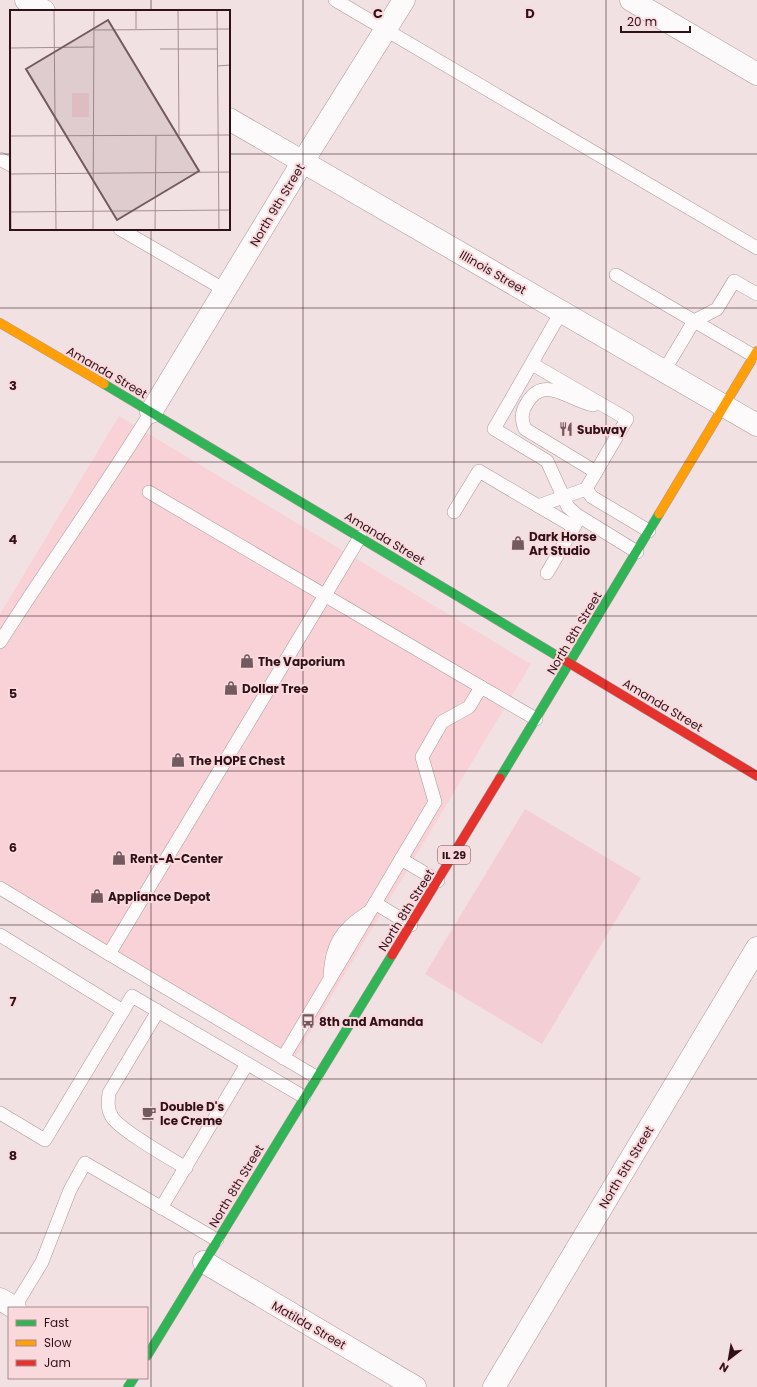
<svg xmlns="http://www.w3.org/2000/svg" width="757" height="1387" viewBox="0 0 757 1387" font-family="Poppins,sans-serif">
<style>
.built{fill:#f8d2d7}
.green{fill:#f3ced4}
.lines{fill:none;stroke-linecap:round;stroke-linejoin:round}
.lane-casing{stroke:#ac979a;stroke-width:14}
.street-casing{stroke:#ac979a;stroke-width:23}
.fast-casing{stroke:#ac979a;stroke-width:10}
.slow-casing{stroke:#ac979a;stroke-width:10}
.jam-casing{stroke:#ac979a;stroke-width:10}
.lane{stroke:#fdfafb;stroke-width:13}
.street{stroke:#fdfafb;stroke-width:22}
.fast{stroke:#30b455;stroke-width:9}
.slow{stroke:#ff9f0a;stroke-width:9}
.jam{stroke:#e5322d;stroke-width:9}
.grid{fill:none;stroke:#2e1218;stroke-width:1;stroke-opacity:0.55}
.labels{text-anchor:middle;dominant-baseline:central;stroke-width:4;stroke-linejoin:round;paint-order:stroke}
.shield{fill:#fad9dd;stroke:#6b4e53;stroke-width:1}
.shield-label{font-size:11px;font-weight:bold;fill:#2e1218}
.street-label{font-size:12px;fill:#2e1218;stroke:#fad9dd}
.poi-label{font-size:12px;font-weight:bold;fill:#2e1218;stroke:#fad9dd;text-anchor:start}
.inset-road{fill:none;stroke:#a48e92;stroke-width:1}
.view{fill:#735a5f;fill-opacity:0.15;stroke:#735a5f;stroke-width:2}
.inset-edge{fill:none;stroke:#2e1218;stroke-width:2}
.grid-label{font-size:13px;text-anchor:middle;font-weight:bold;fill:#2e1218;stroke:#fad9dd;stroke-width:4;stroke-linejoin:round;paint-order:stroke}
</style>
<rect width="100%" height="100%" fill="#f2e1e3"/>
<path class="built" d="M 119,416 L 531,664 L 288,1069 L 0,896 L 0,614 Z"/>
<path class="green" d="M 525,809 L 641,878 L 542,1044 L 425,974 Z"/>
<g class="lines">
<defs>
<g id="lane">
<path d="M 335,0 L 757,248"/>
<path d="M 0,159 L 11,165"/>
<path d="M 120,229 L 225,290"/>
<path d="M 616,275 L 694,321 L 664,371"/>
<path d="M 561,312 L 494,429 L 547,461 L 568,507 L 577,515 L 637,552"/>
<path d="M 694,321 L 717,309 L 734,281 L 757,294"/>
<path d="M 694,321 L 754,356"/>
<path d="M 532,364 L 627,419 L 586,489 L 538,506"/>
<path d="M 593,405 C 568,400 544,374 527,403 C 521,412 521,419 525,429 L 596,472"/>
<path d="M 586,489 L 592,497 L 649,531"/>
<path d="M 149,492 L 481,687 L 469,707 L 442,722 L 422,757 L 435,802 L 283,1058"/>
<path d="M 454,512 L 479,471 L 574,527"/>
<path d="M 547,573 L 578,520"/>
<path d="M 0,642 C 49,565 103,490 151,412"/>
<path d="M 481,687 L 536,719"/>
<path d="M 401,859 L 438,881"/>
<path d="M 0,888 L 109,954"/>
<path d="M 375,903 L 411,925"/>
<path d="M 0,935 L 123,1011"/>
<path d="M 330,975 C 332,944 341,930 367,913"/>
<path d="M 158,1011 L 109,1093 C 108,1101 107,1109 112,1117 C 120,1130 171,1159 186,1168"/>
<path d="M 316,1077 L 109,954 L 360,537"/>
<path d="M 0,1113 L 45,1140 L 132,996 L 304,1097"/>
<path d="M 161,1208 L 247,1064"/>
<path d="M 14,1308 L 42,1262 L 70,1190 L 85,1163 L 217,1240"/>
</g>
<g id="street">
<path d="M 26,0 L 44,11"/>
<path d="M 631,0 L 757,74"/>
<path d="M 229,119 L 757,425"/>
<path d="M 151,412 L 302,163 L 404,0"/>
<path d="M 204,1262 L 415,1387"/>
<path d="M 0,1299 L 15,1308"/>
<path d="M 494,1387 L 757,948"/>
</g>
<g id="fast">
<path d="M 104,384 L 559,657"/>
<path d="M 500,778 L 659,514"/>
<path d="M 147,1356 L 392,955"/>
<path d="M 128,1387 L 134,1378"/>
</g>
<g id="slow">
<path d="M 0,323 L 104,384"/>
<path d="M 659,514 L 757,351"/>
</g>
<g id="jam">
<path d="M 559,657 L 757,776"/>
<path d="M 392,955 L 500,778"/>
</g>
</defs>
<use href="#lane" class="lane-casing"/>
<use href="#street" class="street-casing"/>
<use href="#fast" class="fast-casing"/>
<use href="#slow" class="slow-casing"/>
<use href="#jam" class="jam-casing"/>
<use href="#lane" class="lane"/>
<use href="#street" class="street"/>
<use href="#fast" class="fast"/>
<use href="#slow" class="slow"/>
<use href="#jam" class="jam"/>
</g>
<path class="grid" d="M 151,0 L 151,11M 303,0 L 303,1387M 454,0 L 454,1387M 606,0 L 606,1387M 0,154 L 11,154M 229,154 L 757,154M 151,229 L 151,1387M 0,308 L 757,308M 0,462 L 757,462M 0,616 L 757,616M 0,771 L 757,771M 0,925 L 757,925M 0,1079 L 757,1079M 0,1233 L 757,1233"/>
<defs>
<symbol id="restaurant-bare" viewBox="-9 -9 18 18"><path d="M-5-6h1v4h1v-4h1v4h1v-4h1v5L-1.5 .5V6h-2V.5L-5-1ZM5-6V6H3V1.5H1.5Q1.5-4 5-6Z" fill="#735a5f" stroke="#fad9dd" stroke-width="2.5" paint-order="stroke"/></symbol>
<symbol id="shop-bare" viewBox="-9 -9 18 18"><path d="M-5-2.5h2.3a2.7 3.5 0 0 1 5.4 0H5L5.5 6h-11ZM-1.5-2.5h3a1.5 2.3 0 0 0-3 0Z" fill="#735a5f" stroke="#fad9dd" stroke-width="2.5" paint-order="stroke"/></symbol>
<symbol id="bus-bare" viewBox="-9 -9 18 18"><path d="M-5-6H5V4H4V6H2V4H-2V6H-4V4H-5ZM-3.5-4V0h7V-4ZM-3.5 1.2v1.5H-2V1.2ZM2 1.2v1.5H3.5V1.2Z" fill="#735a5f" stroke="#fad9dd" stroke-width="2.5" paint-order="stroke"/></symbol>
<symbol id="cafe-bare" viewBox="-9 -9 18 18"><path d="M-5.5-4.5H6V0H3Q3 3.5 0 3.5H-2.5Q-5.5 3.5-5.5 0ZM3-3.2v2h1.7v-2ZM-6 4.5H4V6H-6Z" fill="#735a5f" stroke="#fad9dd" stroke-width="2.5" paint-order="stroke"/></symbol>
</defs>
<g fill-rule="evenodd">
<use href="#restaurant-bare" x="556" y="419" width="20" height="20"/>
<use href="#shop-bare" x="508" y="533" width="20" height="20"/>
<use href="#shop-bare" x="237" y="651" width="20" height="20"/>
<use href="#shop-bare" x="221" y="678" width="20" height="20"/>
<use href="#shop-bare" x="168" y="750" width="20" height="20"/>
<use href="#shop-bare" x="109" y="848" width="20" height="20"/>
<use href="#shop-bare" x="87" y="886" width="20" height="20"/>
<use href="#bus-bare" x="298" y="1011" width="20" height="20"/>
<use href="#cafe-bare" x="139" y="1103" width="20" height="20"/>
</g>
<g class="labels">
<rect class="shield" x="438" y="846" width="32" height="18" rx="3"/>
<g class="shield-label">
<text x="454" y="855">IL 29</text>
</g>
<g class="street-label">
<text transform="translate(277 205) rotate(-59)">North 9th Street</text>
<text transform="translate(493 272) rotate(30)">Illinois Street</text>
<text transform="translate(107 372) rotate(30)">Amanda Street</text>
<text transform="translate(385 538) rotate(31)">Amanda Street</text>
<text transform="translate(574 633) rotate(-59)">North 8th Street</text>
<text transform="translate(663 705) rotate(31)">Amanda Street</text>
<text transform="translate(406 910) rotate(-58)">North 8th Street</text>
<text transform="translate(626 1167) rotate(-59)">North 5th Street</text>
<text transform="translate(236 1186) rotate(-59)">North 8th Street</text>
<text transform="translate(309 1325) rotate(30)">Matilda Street</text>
</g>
<g class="poi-label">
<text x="577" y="429">Subway</text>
<text x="529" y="536">Dark Horse<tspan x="529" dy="14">Art Studio</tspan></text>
<text x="258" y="661">The Vaporium</text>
<text x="242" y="688">Dollar Tree</text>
<text x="189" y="760">The HOPE Chest</text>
<text x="130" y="858">Rent-A-Center</text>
<text x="108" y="896">Appliance Depot</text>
<text x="319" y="1021">8th and Amanda</text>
<text x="160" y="1106">Double D's<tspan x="160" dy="14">Ice Creme</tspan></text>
</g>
</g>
<g transform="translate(10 10)">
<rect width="220" height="220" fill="#f2e1e3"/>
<path d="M 62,83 L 79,83 L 79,107 L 62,107 Z" fill="#f3ced4"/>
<path class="inset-road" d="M 0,0 L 1,220M 44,0 L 46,220M 168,0 L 169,126M 207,0 L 209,220M 126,19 L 126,0M 84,20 L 220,19M 0,38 L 84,37M 150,39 L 208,39M 208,56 L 220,55M 0,126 L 220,125M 0,164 L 220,162M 0,202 L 220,200M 83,220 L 84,0M 145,220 L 146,126"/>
<path class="view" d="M 98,10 L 189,161 L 107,210 L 16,59 Z"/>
<rect width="220" height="220" class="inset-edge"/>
</g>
<g class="grid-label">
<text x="378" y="18">C</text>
<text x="530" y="18">D</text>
<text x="13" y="390">3</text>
<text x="13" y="544">4</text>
<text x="13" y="698">5</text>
<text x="13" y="852">6</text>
<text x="13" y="1006">7</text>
<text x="13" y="1160">8</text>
</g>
<rect x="8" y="1307" width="140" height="72" fill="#fad9dd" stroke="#a8898e"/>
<rect x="16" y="1320" width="20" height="6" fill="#30b455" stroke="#a8898e"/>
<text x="44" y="1327" font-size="12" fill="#2e1218">Fast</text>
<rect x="16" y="1340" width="20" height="6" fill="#ff9f0a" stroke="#a8898e"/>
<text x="44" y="1347" font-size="12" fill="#2e1218">Slow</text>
<rect x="16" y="1360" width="20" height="6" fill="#e5322d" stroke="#a8898e"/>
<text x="44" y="1367" font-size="12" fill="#2e1218">Jam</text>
<g transform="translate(729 1359) rotate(211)" stroke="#fad9dd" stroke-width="3" paint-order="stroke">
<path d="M0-3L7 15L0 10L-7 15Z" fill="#2e1218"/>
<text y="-6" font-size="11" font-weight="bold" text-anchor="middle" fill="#2e1218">N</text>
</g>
<path d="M621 26v6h69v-6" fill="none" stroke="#2e1218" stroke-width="2"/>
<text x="627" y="26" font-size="12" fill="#2e1218" stroke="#fad9dd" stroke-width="3" paint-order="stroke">20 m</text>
</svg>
